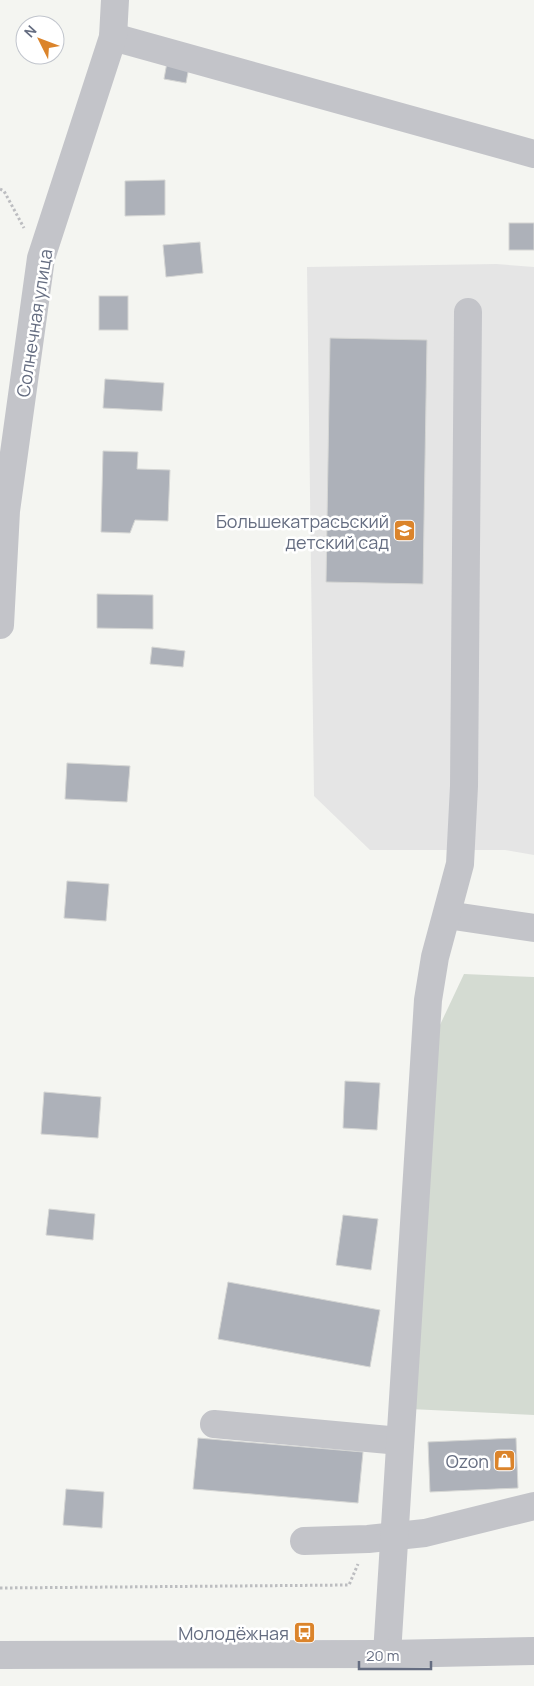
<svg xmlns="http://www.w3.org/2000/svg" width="534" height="1686" viewBox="0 0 534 1686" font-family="Manrope,sans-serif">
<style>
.built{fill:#e5e5e5}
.green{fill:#d4dbd2}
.building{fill:#adb1b9;stroke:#d5d6d4}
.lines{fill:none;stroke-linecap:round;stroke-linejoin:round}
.path{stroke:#bcbdc0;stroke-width:3;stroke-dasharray:2.5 2.5;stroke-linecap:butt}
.minor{stroke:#c3c4c9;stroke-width:28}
.labels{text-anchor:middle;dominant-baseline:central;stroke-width:5;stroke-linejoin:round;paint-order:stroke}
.street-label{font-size:18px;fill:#656d81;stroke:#fff}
.poi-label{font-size:18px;fill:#656d81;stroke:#fff;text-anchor:end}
</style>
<rect width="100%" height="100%" fill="#f4f5f1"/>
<path class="built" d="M 496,264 L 534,267 L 534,855 L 505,850 L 370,850 L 314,796 L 307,267 Z"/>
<path class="green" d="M 464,974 L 534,977 L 534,1415 L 410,1409 L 439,1027 Z"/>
<g class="building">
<path d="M 168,57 L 190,61 L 186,83 L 164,79 Z"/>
<path d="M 165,180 L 165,215 L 125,216 L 125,181 Z"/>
<rect x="509" y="223" width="25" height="27"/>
<path d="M 200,242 L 203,273 L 166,277 L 163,245 Z"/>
<rect x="99" y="296" width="29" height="34"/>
<path d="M 330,338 L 427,340 L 423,584 L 326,582 Z"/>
<path d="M 105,379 L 164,383 L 162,411 L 103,408 Z"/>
<path d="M 103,451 L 138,452 L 137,469 L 170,470 L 168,521 L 135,520 L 130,533 L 101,532 Z"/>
<path d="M 97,594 L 153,595 L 153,629 L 97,628 Z"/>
<path d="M 152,647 L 185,651 L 183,667 L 150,664 Z"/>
<path d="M 67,763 L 130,766 L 127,802 L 65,799 Z"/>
<path d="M 67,881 L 109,884 L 106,921 L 64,918 Z"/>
<path d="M 345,1081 L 380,1083 L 377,1130 L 343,1128 Z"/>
<path d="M 44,1092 L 101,1097 L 98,1138 L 41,1134 Z"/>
<path d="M 49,1209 L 95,1214 L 93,1240 L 46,1235 Z"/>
<path d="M 343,1215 L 378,1219 L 371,1270 L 336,1265 Z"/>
<path d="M 228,1282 L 380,1310 L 370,1367 L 218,1339 Z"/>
<path d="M 198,1438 L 363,1452 L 358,1503 L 193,1489 Z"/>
<path d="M 516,1438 L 518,1488 L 430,1492 L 428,1442 Z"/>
<path d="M 66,1489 L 104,1492 L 102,1528 L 63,1525 Z"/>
</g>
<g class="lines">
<g class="path">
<path d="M 0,189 L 4,191 L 24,228"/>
<path d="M 0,1588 L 349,1585 L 358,1564"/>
</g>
<g class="minor">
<path d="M 113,37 L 534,154"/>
<path d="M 0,625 L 6,511 L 41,258 L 113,37 L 115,0"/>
<path d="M 447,915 L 534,928"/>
<path d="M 214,1424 L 400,1441"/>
<path d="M 304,1541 L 368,1539 L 425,1533 L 534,1506"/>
<path d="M 387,1654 L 428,1000 L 435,957 L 460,864 L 464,786 L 468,312"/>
<path d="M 0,1655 L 387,1654 L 534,1651"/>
</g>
</g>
<defs>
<symbol id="school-square" viewBox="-11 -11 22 22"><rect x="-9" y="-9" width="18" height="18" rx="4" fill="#db842b" stroke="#fff"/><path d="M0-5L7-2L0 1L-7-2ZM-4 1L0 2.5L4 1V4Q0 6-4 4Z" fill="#fff"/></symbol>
<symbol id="shop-square" viewBox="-11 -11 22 22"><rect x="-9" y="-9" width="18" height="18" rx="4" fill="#db842b" stroke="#fff"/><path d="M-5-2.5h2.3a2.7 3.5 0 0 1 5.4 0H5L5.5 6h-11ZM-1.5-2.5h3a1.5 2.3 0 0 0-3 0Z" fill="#fff"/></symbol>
<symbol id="bus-square" viewBox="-11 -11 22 22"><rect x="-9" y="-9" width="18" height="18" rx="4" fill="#db842b" stroke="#fff"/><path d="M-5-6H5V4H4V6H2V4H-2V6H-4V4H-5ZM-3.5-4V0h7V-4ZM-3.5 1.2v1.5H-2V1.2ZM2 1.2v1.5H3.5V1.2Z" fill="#fff"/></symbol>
</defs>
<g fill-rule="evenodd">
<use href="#school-square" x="392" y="518" width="25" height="25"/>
<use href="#shop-square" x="492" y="1448" width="25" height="25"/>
<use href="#bus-square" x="292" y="1620" width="25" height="25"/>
</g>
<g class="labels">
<g class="street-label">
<text transform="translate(34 323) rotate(-81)">Солнечная улица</text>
</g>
<g class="poi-label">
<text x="389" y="521">Большекатрасьский<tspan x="389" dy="21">детский сад</tspan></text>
<text x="489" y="1461">Ozon</text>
<text x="289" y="1633">Молодёжная</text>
</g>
</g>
<g transform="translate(40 40) rotate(312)"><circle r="24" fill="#ffffff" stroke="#c1c5cd"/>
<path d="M0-4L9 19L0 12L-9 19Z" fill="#db842b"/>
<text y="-8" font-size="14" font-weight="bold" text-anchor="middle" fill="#656d81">N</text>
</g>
<path d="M359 1661v8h72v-8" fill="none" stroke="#656d81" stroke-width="2.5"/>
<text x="366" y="1661" font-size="15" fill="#656d81" stroke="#ffffff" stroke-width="4" paint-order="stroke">20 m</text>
</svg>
